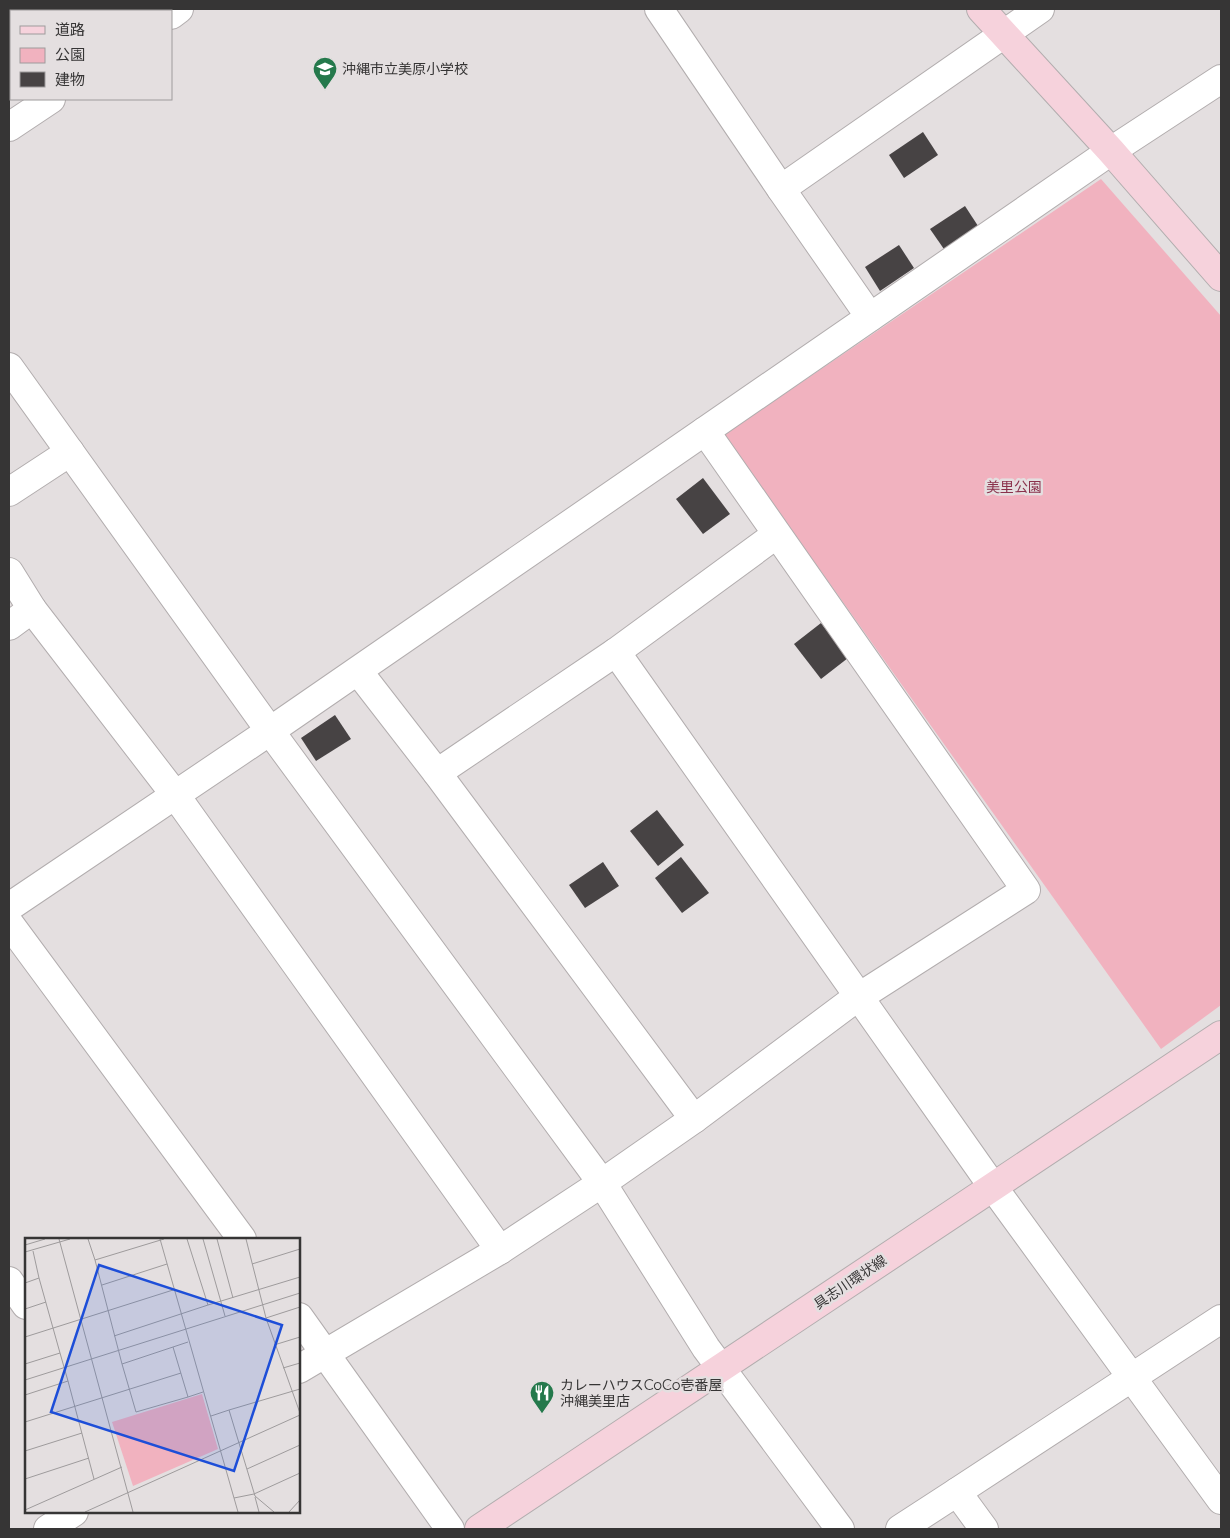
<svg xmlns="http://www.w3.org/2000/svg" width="1230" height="1538" viewBox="0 0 1230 1538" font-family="Montserrat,'Noto Sans JP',sans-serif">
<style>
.green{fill:#f1b2bf}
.building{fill:#474344}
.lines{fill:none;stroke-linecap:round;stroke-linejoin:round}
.street-casing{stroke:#b2adae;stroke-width:30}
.secondary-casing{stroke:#b2adae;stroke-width:30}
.street{stroke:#fff;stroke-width:28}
.secondary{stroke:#f6d2dc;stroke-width:28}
.labels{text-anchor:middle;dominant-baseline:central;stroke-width:5;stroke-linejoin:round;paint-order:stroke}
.poi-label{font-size:14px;fill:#363535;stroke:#e4dfe0;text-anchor:start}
.park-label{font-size:14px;fill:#8a314b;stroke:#e4dfe0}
.street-label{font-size:14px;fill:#363535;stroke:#e4dfe0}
.inset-road{fill:none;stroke:#9e9b9c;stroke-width:1}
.view{fill:#1d4ed8;fill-opacity:0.15;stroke:#1d4ed8;stroke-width:2.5}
.inset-edge{fill:none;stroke:#363535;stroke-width:2.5}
</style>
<rect width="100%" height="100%" fill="#e4dfe0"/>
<path class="green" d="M 1101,179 L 1221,316 L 1221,1005 L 1161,1049 L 724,435 Z"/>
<g class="building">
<path d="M 923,132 L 938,155 L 904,178 L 889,155 Z"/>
<path d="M 965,206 L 980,229 L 946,252 L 930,229 Z"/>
<path d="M 899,245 L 914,268 L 880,291 L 865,267 Z"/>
<path d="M 703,478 L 730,514 L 703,534 L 676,499 Z"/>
<path d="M 821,623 L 848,658 L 821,679 L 794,644 Z"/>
<path d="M 335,715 L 351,739 L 316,761 L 301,738 Z"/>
<path d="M 657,810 L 684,845 L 658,866 L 630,831 Z"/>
<path d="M 681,857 L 709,893 L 682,913 L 655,878 Z"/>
<path d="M 603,862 L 619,886 L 585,908 L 569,885 Z"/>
</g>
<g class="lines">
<defs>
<g id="street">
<path d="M 659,9 L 781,189 L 1040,9"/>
<path d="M 171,15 L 179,9"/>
<path d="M 9,127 L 51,99"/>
<path d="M 781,189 L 870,317"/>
<path d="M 9,367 L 270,731 L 602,1183 L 706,1348 L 840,1529"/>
<path d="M 705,431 L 1026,890 L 848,1004 L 694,1119 L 437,773 L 616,652 L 777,534"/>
<path d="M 9,492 L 70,452"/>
<path d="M 9,572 L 32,609"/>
<path d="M 9,626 L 32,609 L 176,796 L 500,1250"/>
<path d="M 616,652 L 993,1187 L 1221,1500"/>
<path d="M 358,671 L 437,773"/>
<path d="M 9,907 L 270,731 L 1111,151 L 1221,79"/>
<path d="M 9,923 L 242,1239"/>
<path d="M 9,1281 L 26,1305"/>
<path d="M 299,1317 L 450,1529"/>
<path d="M 299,1369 L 500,1250 L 602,1183 L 694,1119"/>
<path d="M 48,1529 L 74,1512"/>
<path d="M 900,1529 L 957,1492"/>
<path d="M 984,1529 L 957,1492 L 1221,1319"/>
</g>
<g id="secondary">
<path d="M 981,9 L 1111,151 L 1221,277"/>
<path d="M 479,1529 L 1221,1035"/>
</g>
</defs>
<use href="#street" class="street-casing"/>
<use href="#secondary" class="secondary-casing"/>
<use href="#street" class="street"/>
<use href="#secondary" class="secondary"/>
</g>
<defs>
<symbol id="school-pin" viewBox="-11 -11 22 30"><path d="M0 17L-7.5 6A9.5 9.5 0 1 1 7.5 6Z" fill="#25794c" stroke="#e4dfe0"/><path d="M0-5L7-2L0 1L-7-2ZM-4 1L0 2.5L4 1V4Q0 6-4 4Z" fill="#fff"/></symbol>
<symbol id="restaurant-pin" viewBox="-11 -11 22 30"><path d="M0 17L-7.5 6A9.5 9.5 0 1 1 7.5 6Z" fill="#25794c" stroke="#e4dfe0"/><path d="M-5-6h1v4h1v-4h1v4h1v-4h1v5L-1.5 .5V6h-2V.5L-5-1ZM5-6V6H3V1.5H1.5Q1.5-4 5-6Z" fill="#fff"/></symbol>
</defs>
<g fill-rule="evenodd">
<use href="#school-pin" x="311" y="55" width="28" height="38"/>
<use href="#restaurant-pin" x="528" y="1379" width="28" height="38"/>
</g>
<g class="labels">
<g class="poi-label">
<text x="342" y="69">沖縄市立美原小学校</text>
<text x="560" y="1385">カレーハウスCoCo壱番屋<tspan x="560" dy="16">沖縄美里店</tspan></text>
</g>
<g class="park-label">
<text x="1014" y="487">美里公園</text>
</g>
<g class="street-label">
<text transform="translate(850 1282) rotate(-34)">具志川環状線</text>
</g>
</g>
<g transform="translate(25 1238)">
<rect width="275" height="275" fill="#e4dfe0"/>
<path d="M 177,156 L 193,211 L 108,248 L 87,184 Z" fill="#f1b2bf"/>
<path class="inset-road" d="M 34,1 L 108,274M 63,1 L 70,22M 135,1 L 213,274M 178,1 L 200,78M 192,1 L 208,60M 221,1 L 241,80M 0,7 L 20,1M 8,13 L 14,40M 0,14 L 45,1M 227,26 L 275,11M 0,45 L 14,40 L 35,115 L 0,126M 77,47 L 142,26M 183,67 L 275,39M 275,69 L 241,80 L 275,175M 0,71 L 21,64M 89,98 L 183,67 L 162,1M 0,99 L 148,52M 249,107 L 275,99M 148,109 L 163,104M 35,115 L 43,143M 97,126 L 70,22 L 139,1M 258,130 L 275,125M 0,142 L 275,55M 0,157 L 43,143 L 69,241M 163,159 L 148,109 L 97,126 L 111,174 L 163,159 L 178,154M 186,178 L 204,172M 0,184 L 156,135M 0,213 L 57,195M 222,231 L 275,207M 0,241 L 64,220M 230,259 L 234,274M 209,260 L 229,256 L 275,235M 0,272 L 97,229M 60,274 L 275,177M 249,274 L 230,258 L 204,172 L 275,151M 264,274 L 275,262"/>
<path class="view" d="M 74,27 L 257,87 L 209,233 L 26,174 Z"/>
<rect width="275" height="275" class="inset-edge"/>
</g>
<rect width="1230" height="1538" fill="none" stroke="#363535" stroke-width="20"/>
<rect x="10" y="10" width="162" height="90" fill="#e4dfe0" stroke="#9e9b9c"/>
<rect x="20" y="26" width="25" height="8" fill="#f6d2dc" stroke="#9e9b9c"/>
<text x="55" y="35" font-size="15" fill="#363535">道路</text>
<rect x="20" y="48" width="25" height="15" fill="#f1b2bf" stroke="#9e9b9c"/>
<text x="55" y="60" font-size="15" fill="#363535">公園</text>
<rect x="20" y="72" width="25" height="15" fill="#474344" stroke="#9e9b9c"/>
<text x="55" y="85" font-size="15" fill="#363535">建物</text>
</svg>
